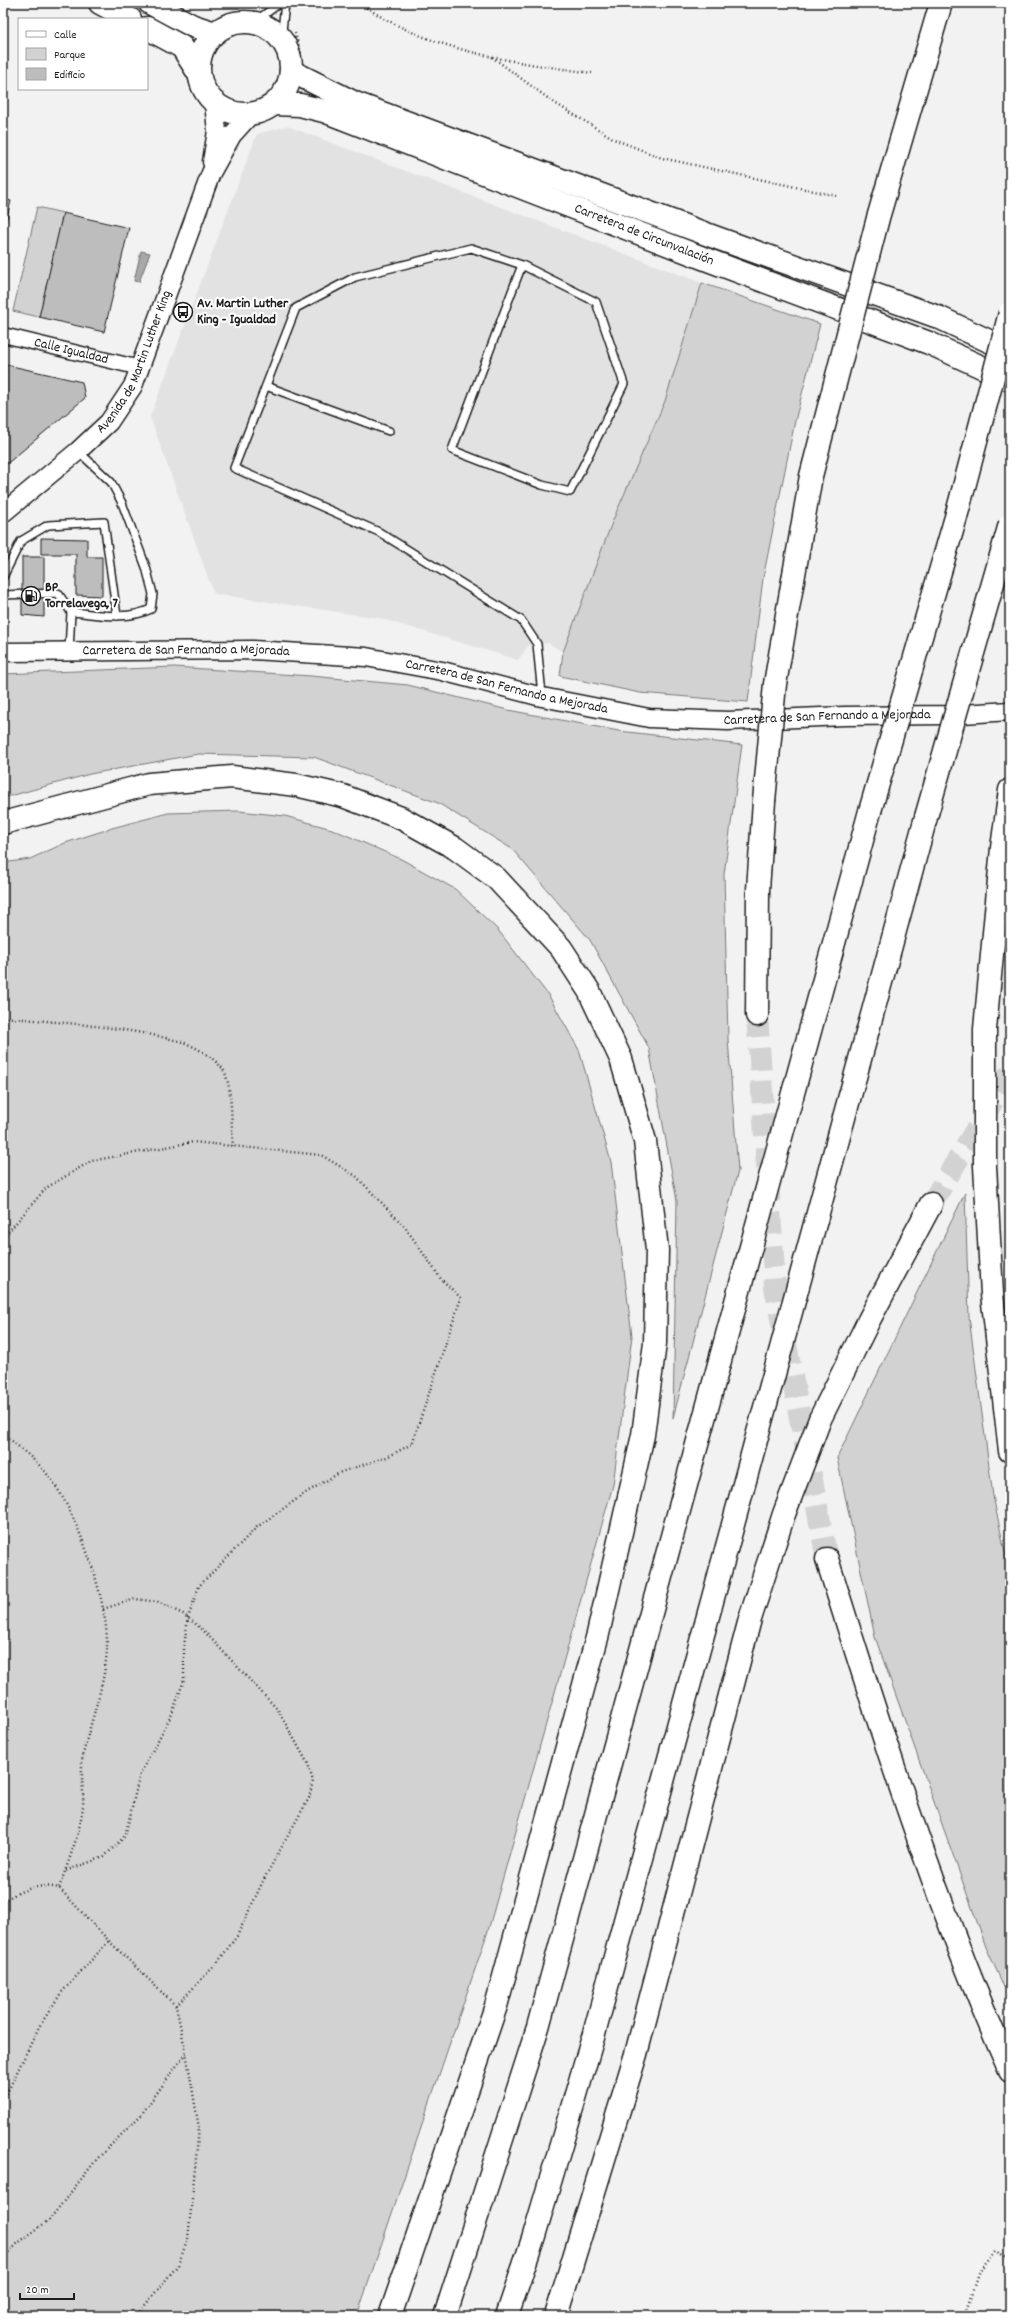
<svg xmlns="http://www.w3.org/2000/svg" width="1013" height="2319" viewBox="0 0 1013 2319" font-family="Dekko,sans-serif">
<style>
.built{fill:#e2e2e2}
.green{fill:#d2d2d2;stroke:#777}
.water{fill:#a8a8a8;stroke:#707070}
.building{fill:#bdbdbd;stroke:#1c1c1c}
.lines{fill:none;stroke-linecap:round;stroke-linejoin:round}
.motorway-tunnel{stroke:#d2d2d2;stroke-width:22;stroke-dasharray:22 11;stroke-linecap:butt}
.service-casing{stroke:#1c1c1c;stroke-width:10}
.minor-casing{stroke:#1c1c1c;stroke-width:17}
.tertiary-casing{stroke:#1c1c1c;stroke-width:21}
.primary-casing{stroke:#1c1c1c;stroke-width:25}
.motorway-casing{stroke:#1c1c1c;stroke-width:25}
.path{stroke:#1c1c1c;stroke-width:2.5;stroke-dasharray:1 3;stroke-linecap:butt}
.service{stroke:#fff;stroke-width:7}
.minor{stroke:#fff;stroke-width:14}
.tertiary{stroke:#fff;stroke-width:18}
.primary{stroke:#fff;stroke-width:22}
.motorway{stroke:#fff;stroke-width:22}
.motorway-bridge-casing{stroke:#1c1c1c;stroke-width:25;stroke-linecap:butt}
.motorway-bridge{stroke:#fff;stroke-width:22}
.labels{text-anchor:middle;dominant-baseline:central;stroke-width:4;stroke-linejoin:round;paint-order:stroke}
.street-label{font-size:14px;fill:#1c1c1c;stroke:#fff}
.poi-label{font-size:14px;font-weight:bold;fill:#1c1c1c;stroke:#fff;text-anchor:start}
</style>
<rect width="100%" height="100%" fill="#f2f2f2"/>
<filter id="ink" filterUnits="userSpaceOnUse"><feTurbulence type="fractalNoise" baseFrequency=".025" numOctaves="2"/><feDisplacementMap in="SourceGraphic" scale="8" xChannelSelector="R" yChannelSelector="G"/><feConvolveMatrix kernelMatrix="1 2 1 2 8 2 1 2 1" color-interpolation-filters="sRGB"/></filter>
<g filter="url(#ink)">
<path class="built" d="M 287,126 L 702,283 L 665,401 L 613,520 L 563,652 L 548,643 L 537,644 L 528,646 L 518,660 L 379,618 L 214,594 L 150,417 L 257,134 Z"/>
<g class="green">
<path d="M 37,207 L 63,213 L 39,317 L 13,311 Z"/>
<path d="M 702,283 L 820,324 L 795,421 L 763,578 L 748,702 L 640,693 L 560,676 L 563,652 L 613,520 L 665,401 Z"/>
<path d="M 174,667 L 311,676 L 408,685 L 508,710 L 619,731 L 742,745 L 724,874 L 728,1039 L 738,1171 L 673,1418 L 677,1201 L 649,1048 L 590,940 L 512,849 L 438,803 L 314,757 L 198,754 L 90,774 L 3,798 L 3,674 Z"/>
<path d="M 239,811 L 285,816 L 332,829 L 401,859 L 455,889 L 498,930 L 549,996 L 579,1050 L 611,1162 L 632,1336 L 613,1485 L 488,1931 L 357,2316 L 3,2316 L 3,863 L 30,859 L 65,843 L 112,828 L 168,813 Z"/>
<path d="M 965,1193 L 969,1317 L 993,1496 L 1010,1575 L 1010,2000 L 986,1947 L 875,1637 L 837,1458 Z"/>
</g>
<path class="water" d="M 141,251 L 150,253 L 139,282 L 134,281 Z"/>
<g class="building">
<path d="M 3,199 L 11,201 L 3,234 Z"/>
<path d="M 63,213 L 129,228 L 104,332 L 39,317 Z"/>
<path d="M 3,364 L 82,382 L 85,398 L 3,467 Z"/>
<path d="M 41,538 L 87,539 L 87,557 L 102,557 L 102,596 L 76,595 L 76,554 L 41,554 Z"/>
<path d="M 22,557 L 44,557 L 44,617 L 22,615 Z"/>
</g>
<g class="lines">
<g class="motorway-tunnel">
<path d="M 757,1015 L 775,1287 L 827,1559"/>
<path d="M 931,1204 L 1010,1073"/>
</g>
<defs>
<g id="service">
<path d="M 245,22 L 261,17 L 280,3"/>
<path d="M 281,40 L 285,3"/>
<path d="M 522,265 L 452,450 L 542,485 L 570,492 L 624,384 L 596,302 L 522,265 L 471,248 L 355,277 L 296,308 L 234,468 L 379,532 L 521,620 L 537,644 L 542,695"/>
<path d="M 266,386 L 389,431"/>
<path d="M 3,577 L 21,541 L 48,525 L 104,522 L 117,616"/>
<path d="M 3,595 L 58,593 L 71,612 C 98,614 126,621 151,609 L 153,594 L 146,567 L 122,503 L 111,482 L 78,451"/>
<path d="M 69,651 L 71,612"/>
</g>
<g id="minor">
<path id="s1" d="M 3,335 L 140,368"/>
</g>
<g id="tertiary">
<path d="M 212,162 L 217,131 L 214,103"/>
<path id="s2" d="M 3,513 L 78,451 L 109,422 L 133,386 L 211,173 L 232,135 L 251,114"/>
<path id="s3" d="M 3,652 L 253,650 L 366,657 L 442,671 L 542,697 L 649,718 L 728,721 L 844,716 L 947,715 L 1010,711"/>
</g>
<g id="primary">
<path d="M 100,3 L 130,19"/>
<path d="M 150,3 L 193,26 L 215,33"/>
<circle cx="245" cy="68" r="46"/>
<path d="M 147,28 L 182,47 L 199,74"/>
<path d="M 291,71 L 355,103 L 717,238 L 938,317 L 1010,351"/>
<path id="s4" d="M 274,104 L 300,105 L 324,111 L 708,260 L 929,343 L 1010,380"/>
</g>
<g id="motorway">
<path d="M 1010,790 L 1002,848 L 985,1029 L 985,1166 L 992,1294 L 1010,1451"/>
<path d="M 3,823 L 149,784 L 232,777 L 296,785 L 343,796 L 401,818 L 455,848 L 496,878 L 561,948 L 589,991 L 621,1059 L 645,1141 L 657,1250 L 655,1343 L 643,1435 L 598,1634 L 496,2006 L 390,2316"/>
<path d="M 757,1015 L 758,890 L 764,801"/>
<path d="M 827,1559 C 881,1732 936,1905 1010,2071"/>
<path d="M 445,2316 L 538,2027 L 870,811"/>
<path d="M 507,2316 L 533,2239 L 594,2034 L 926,817"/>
<path d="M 556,2316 L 636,2054 L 750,1619 L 784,1514 L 820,1419 L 869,1320 L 931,1204"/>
</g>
</defs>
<use href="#service" class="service-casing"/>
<use href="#minor" class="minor-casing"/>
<use href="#tertiary" class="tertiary-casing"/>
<use href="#primary" class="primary-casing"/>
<use href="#motorway" class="motorway-casing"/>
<g class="path">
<path d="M 360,3 C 427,51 512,62 592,73"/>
<path d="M 295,33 L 301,53"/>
<path d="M 492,57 L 553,102 L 616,140 L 662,158 L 837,196"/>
<path d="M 3,1017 C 62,1023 124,1026 182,1042 C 195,1046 213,1057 222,1068 C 233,1082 231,1127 233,1146"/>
<path d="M 3,1238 L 46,1188 L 91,1161 L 193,1142 L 321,1155 L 356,1176 L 405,1227 L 441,1279 L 461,1298 L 412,1444 L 387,1457 L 341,1472 L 307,1492 L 257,1527 L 199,1586 L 188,1618 L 184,1646 L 184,1680 L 172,1714 L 140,1774 L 125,1836 L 104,1857 L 65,1871"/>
<path d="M 3,1433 C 17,1446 35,1459 47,1474 C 76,1509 107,1597 107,1643 C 107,1681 91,1718 83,1755 C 80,1772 84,1790 83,1806 C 80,1834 68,1862 59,1888"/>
<path d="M 103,1609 L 135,1599 L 158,1602 L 183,1614 L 203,1630 L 278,1710 L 308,1764 L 313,1781 L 309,1798 L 265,1877 L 237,1936 L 217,1963 L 176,2006"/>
<path d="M 3,1901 C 22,1890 37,1883 59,1888 L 109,1941 L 176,2006 L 187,2058 L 199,2128 L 188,2239 L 178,2265 L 136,2316"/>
<path d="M 3,2101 L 39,2027 L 61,1993 L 109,1941"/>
<path d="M 3,2259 L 18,2243 L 49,2220 L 97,2159 L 141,2115 L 186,2053"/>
<path d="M 965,2316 L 980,2271 L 996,2251 L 1010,2258"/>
</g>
<use href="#service" class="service"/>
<use href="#minor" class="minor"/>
<use href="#tertiary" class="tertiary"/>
<use href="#primary" class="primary"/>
<use href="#motorway" class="motorway"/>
<defs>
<g id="motorway-bridge">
<path d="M 764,801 L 775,684 L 811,476 L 878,218 L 941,3"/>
<path d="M 870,811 L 956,517 L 1010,313"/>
<path d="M 926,817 L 1010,524"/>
</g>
</defs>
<use href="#motorway-bridge" class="motorway-bridge-casing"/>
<use href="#motorway-bridge" class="motorway-bridge"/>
</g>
</g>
<defs>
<symbol id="bus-ring" viewBox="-11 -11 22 22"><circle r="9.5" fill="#fff" stroke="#1c1c1c" stroke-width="1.5"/><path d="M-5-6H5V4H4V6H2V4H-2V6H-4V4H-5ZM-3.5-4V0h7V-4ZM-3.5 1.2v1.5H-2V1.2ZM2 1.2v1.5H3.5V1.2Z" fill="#1c1c1c"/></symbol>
<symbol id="fuel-ring" viewBox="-11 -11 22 22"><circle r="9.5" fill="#fff" stroke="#1c1c1c" stroke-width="1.5"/><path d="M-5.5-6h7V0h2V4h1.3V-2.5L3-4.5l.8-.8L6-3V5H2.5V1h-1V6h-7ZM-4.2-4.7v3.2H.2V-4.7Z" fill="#1c1c1c"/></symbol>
</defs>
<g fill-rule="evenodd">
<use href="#bus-ring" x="172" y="301" width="22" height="22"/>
<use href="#fuel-ring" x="20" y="585" width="22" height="22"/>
</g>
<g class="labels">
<g class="street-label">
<text stroke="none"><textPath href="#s4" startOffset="394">Carretera de Circunvalación</textPath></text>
<text stroke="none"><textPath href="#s1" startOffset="70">Calle Igualdad</textPath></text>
<text stroke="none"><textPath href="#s2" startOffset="205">Avenida de Martin Luther King</textPath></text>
<text stroke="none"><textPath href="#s3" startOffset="183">Carretera de San Fernando a Mejorada</textPath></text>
<text stroke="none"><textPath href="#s3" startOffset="507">Carretera de San Fernando a Mejorada</textPath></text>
<text stroke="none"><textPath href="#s3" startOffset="831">Carretera de San Fernando a Mejorada</textPath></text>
</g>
<g class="poi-label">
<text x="197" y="304">Av. Martin Luther<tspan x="197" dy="16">King - Igualdad</tspan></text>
<text x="45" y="588">BP<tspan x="45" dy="16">Torrelavega, 7</tspan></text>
</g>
</g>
<rect width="1013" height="2319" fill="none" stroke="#fff" stroke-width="16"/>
<rect x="8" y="8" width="997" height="2303" fill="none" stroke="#1c1c1c" stroke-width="1.5" filter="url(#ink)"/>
<rect x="18" y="18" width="130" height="72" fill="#ffffff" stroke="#a4a4a4"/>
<rect x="26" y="31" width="20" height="6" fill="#ffffff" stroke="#a4a4a4"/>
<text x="54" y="38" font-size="12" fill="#1c1c1c">Calle</text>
<rect x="26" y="48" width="20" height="12" fill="#d2d2d2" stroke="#a4a4a4"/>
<text x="54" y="58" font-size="12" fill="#1c1c1c">Parque</text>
<rect x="26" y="68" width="20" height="12" fill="#bdbdbd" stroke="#a4a4a4"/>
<text x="54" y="78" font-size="12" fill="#1c1c1c">Edificio</text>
<path d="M20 2293v6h54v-6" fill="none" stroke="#1c1c1c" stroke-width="2"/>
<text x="26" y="2293" font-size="12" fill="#1c1c1c" stroke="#ffffff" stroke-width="3" paint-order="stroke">20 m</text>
</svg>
